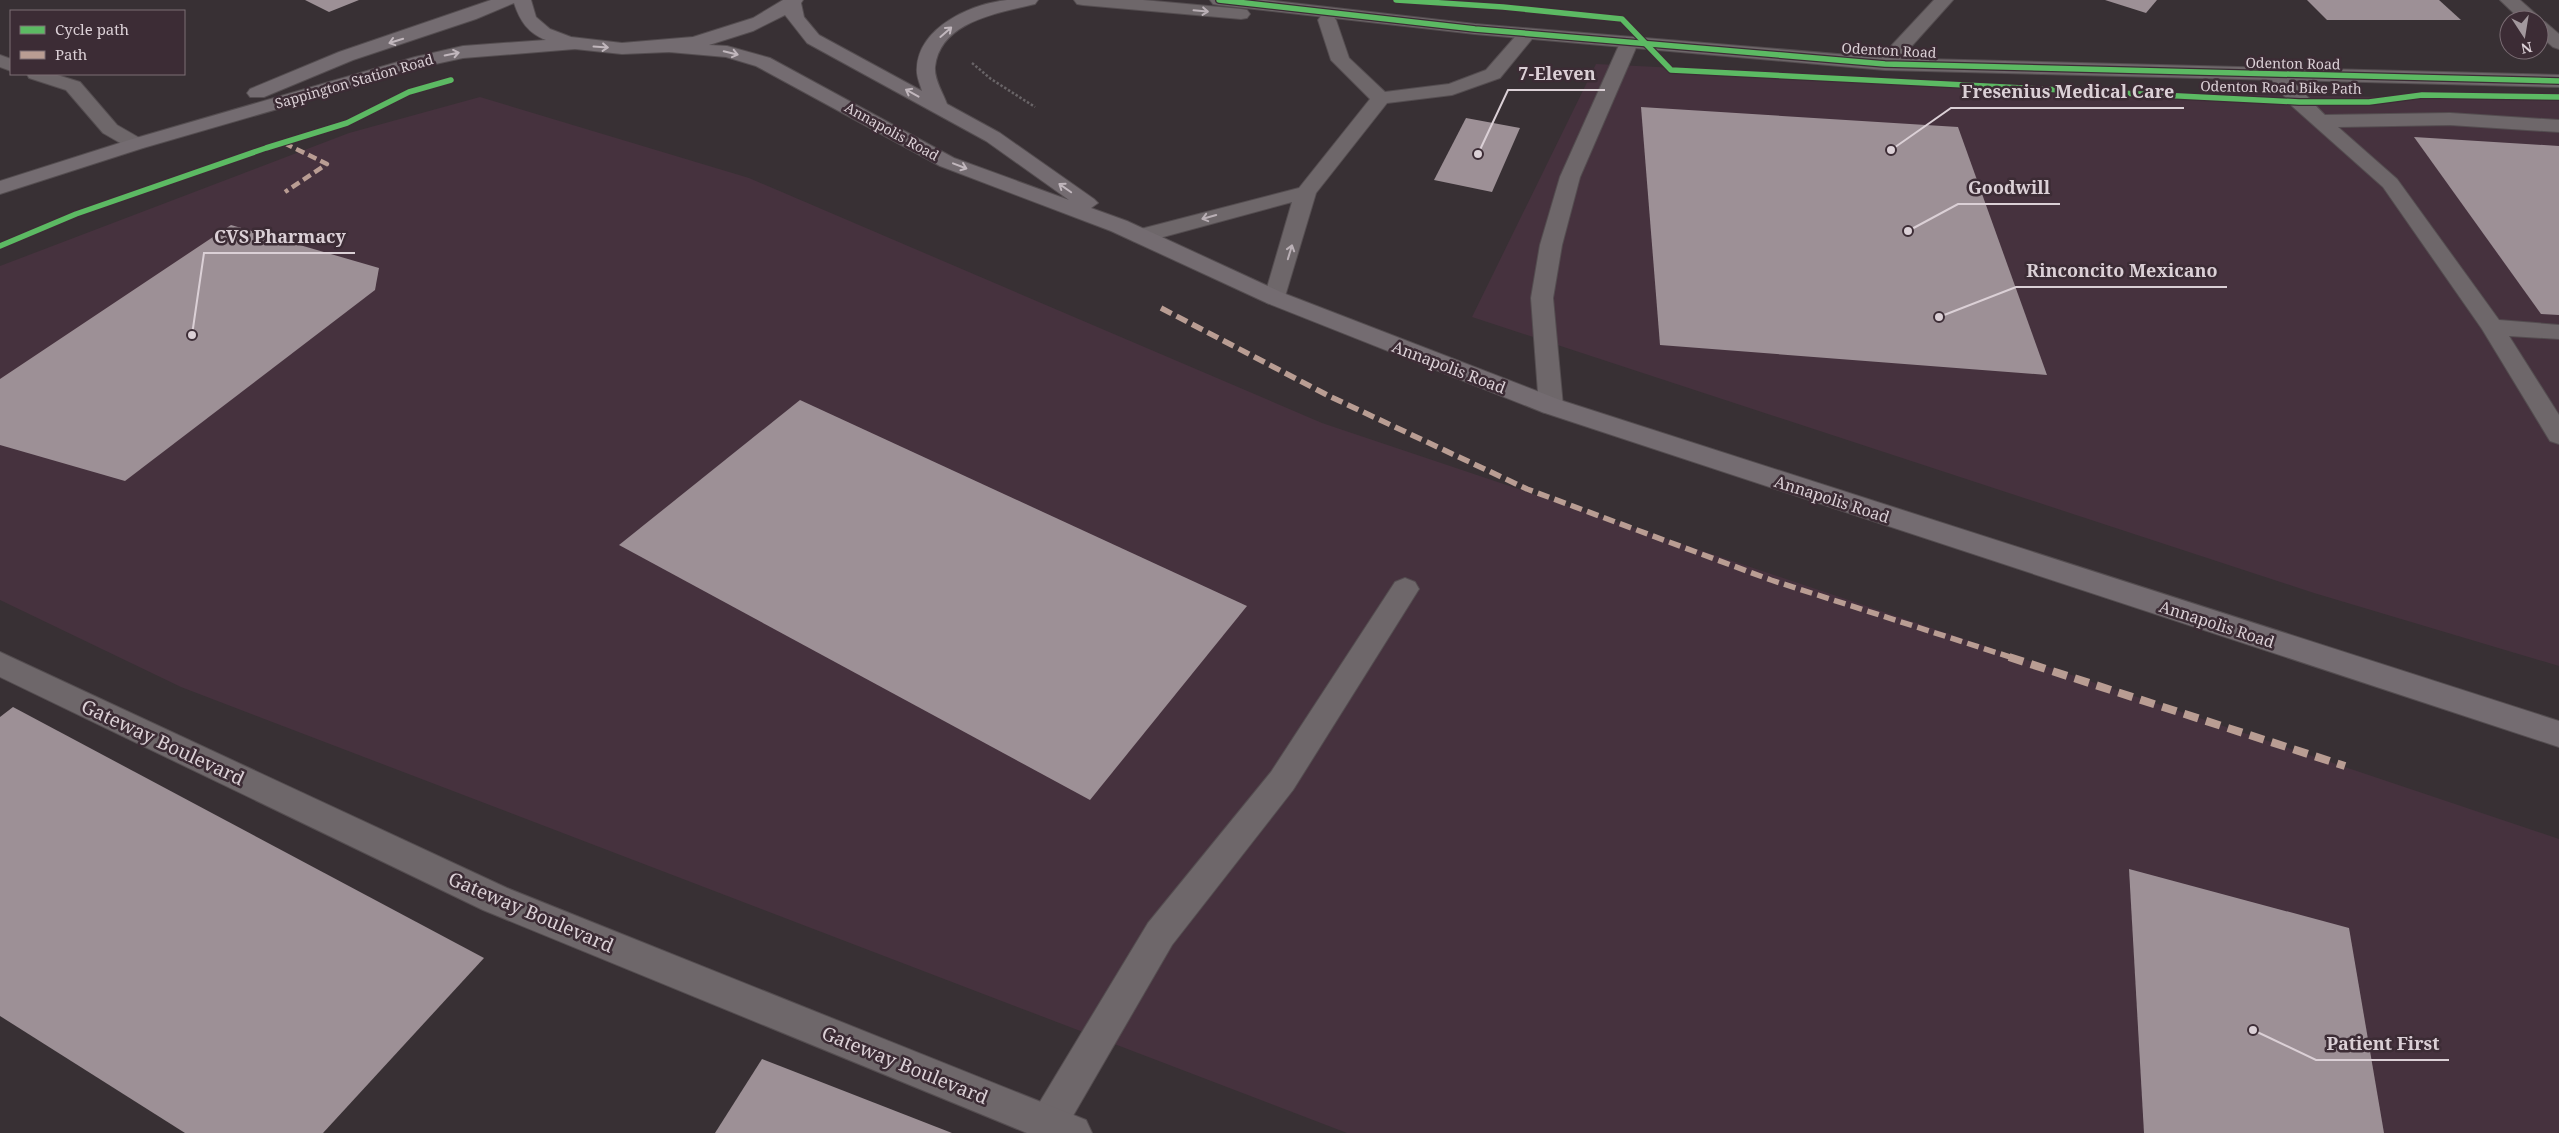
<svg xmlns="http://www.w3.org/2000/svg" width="2559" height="1133" viewBox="0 0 2559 1133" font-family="'Noto Serif',serif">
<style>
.built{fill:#46323e}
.building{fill:#9d9096}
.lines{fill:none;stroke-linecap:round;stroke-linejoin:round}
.service-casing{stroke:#544d50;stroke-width:2}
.minor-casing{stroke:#544d50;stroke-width:2}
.tertiary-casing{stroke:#544d50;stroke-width:2}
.secondary-casing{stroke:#544d50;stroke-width:2}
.path{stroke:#696467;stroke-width:2.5;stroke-dasharray:2.5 2;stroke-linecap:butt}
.service{fill:#6e676a;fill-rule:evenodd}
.minor{fill:#6e676a;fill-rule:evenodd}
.tertiary{fill:#6e676a;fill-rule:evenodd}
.secondary{fill:#746c71;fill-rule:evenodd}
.quiet-far2{stroke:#b99d93;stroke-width:4.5;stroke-dasharray:9 4.5;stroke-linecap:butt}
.quiet-far1{stroke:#b99d93;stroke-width:5.5;stroke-dasharray:12 5.5;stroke-linecap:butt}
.quiet{stroke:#b99d93;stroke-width:8;stroke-dasharray:15 8;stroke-linecap:butt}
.cycleway-casing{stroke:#3c2c35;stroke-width:8}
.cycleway{stroke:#5cba63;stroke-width:5.5}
.oneway{stroke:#bab0b6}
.oneway2{stroke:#c1b7bd}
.labels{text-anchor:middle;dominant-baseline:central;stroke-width:5;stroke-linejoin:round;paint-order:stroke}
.far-street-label{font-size:14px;fill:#dbd0d6;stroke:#3c2c35}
.street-label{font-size:16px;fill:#dbd0d6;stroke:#3c2c35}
.near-street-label{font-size:19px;fill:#dbd0d6;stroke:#3c2c35}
.leader{fill:none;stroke:#dbd0d6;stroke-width:2}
.callout-dot{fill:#dbd0d6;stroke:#3c2c35;stroke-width:2}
.callout-label{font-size:18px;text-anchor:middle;font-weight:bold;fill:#dbd0d6;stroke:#3c2c35;stroke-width:5;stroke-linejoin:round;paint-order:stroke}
</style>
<rect width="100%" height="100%" fill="#383034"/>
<g class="built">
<path d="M 1596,64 L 2207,94 L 2559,100 L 2559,666 L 2314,593 L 1472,317 Z"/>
<path d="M 480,97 L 749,178 L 1322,423 L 2559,839 L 2559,1133 L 1347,1133 L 181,687 L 0,600 L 0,266 L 349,133 Z"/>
</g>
<g class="building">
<path d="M 305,0 L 359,0 L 329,12 Z"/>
<path d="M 2105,0 L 2157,0 L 2146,13 Z"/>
<path d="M 2307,0 L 2439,0 L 2461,20 L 2327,20 Z"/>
<path d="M 1641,107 L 1958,127 L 2047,375 L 1660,345 Z"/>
<path d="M 1466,118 L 1520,128 L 1492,192 L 1434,180 Z"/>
<path d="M 2414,137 L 2559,146 L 2559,315 L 2541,314 Z"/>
<path d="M 231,225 L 379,268 L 375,290 L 125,481 L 0,445 L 0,379 Z"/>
<path d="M 800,400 L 1247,606 L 1090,800 L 619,545 Z"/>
<path d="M 13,707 L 484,958 L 323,1133 L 185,1133 L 0,1016 L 0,717 Z"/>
<path d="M 2129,869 L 2349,928 L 2384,1133 L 2144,1133 Z"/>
<path d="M 762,1059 L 952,1133 L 715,1133 Z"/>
</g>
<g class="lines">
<defs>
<g id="service">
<path d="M 1327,15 L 1333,16 L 1336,20 L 1349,58 L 1385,92 L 1449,84 L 1486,70 L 1521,30 L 1533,30 L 1536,34 L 1500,78 L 1452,95 L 1387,103 L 1316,193 L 1283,303 L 1275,305 L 1267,303 L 1264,298 L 1292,202 L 1141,243 L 1133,241 L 1130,236 L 1133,231 L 1299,188 L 1370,99 L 1331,60 L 1318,20 L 1321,16 Z"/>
<path d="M 1629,37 L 1635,39 L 1638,43 L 1580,177 L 1562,245 L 1553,298 L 1563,406 L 1560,412 L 1551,414 L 1542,412 L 1539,406 L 1531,298 L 1540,245 L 1560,177 L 1620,43 L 1623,39 Z"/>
<path d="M 0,55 L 11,59 L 11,71 L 0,67 Z"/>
<path d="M 2277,69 C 2286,71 2315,106 2325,115 L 2450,113 L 2559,120 L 2559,132 L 2450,125 L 2338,127 L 2397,179 L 2499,320 L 2559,325 L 2559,339 L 2509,336 L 2559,415 L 2559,444 L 2550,441 L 2482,329 L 2383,187 L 2292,106 L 2268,75 L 2270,71 Z"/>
<path d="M 27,74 L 54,74 L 80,82 L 117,125 L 143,140 L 146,144 L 143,148 L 129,148 L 103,133 L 66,90 L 29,78 Z"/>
<path d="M 1405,578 L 1415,582 L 1419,589 L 1293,790 L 1172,945 L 1063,1133 L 1034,1133 L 1029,1123 L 1035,1110 L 1148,923 L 1271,772 L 1395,582 Z"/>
</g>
<g id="minor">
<path d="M 1934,0 L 1953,0 L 1892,68 L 1878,68 L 1876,64 L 1878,60 Z"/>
<path d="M 2500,0 L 2520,0 L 2538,16 L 2540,21 L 2545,22 L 2559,34 L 2559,49 L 2553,47 L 2539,35 L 2539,20 L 2521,20 Z"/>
<path d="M 0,652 L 507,888 L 1086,1120 L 1092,1133 L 1027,1133 L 483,910 L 0,677 Z"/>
</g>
<g id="tertiary">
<path d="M 1074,0 L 1143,0 L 1241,9 L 1247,10 L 1250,14 L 1247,18 L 1241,19 L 1083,5 L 1077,4 Z"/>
<path d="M 1210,0 L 1266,0 L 1475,24 L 1885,58 L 2559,75 L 2559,87 L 1885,70 L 1475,34 L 1219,5 L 1213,4 Z"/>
</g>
<path id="secondary" d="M 491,0 L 531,0 L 536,17 L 550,29 L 571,37 L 622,43 L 693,37 L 753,18 L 783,0 L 803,0 L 801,3 L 804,17 L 819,35 L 922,91 C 920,84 916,76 917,68 C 919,27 971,4 1007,0 C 1017,0 1028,0 1038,0 L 1035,4 C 999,13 940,21 935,67 C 934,79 943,93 947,104 L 1000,133 L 1094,199 L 1098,203 L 1091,208 L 1127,221 L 1283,293 L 1560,400 L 2559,721 L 2559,747 L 1542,412 L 1267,303 L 1111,231 L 940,166 L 756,66 L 726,57 L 669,52 L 622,54 L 575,49 L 463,58 L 426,66 L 143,148 L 0,194 L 0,181 L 129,140 L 415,57 L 463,46 L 546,40 C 528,33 520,21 514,3 L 476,19 L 353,60 L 264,97 L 250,97 L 247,93 L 250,89 L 339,52 ZM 785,15 L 807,43 L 986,141 L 1069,200 L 954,158 L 770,58 L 727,46 L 709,45 L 753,31 Z"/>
</defs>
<use href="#service" class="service-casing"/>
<use href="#minor" class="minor-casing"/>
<use href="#tertiary" class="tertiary-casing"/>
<use href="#secondary" class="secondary-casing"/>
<path class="path" d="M 972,63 L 991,79 L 1035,107"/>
<use href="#service" class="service"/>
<use href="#minor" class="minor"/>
<use href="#tertiary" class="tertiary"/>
<use href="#secondary" class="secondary"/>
<path class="quiet-far2" d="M 284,143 L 327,164 L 285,192"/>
<path class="quiet-far1" d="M 1161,308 L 1329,396 L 1527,489 L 1771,580 L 2013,658"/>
<path class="quiet" d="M 2009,657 L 2345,766"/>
<defs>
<g id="cycleway">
<path d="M 1219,0 L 1475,29 L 1885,64 L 2559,81"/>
<path d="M 1396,0 L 1503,7 L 1622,19 L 1671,70 L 2299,102 L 2369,102 L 2422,95 L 2559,97"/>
<path d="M 0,246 L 76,214 L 266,148 L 347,123 L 409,92 L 451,80"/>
</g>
</defs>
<use href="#cycleway" class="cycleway-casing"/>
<use href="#cycleway" class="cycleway"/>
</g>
<defs><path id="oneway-shaft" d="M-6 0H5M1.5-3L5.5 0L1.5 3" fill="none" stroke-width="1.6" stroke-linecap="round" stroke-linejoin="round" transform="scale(1.25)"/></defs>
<g class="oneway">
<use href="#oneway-shaft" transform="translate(1201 11) rotate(5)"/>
<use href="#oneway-shaft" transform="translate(1209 217) rotate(164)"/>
<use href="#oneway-shaft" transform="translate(1290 252) rotate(-73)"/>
</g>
<g class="oneway2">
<use href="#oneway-shaft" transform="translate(946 32) rotate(-41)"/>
<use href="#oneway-shaft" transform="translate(396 41) rotate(163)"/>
<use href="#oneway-shaft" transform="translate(601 47) rotate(4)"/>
<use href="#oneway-shaft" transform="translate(731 53) rotate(14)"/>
<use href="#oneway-shaft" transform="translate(452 54) rotate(-12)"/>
<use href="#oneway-shaft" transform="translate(912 93) rotate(-151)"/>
<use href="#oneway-shaft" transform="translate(960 166) rotate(21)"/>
<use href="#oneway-shaft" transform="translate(1065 188) rotate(-145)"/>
</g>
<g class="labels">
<g class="far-street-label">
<text transform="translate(1889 50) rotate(3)">Odenton Road</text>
<text transform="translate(2293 63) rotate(1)">Odenton Road</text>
<text transform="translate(354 81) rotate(-16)">Sappington Station Road</text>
<text transform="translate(2281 87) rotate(1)">Odenton Road Bike Path</text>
<text transform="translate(892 131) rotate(29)">Annapolis Road</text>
</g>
<g class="street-label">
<text transform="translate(1449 367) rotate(21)">Annapolis Road</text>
<text transform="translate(1832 499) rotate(18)">Annapolis Road</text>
<text transform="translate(2217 624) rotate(18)">Annapolis Road</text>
</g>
<g class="near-street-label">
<text transform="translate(163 742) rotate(25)">Gateway Boulevard</text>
<text transform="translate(531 912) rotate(23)">Gateway Boulevard</text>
<text transform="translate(905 1065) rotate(22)">Gateway Boulevard</text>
</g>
</g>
<path class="leader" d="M1478 154L1508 90H1605M1891 150L1951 108H2184M1908 231L1958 204H2060M192 335L204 253H355M1939 317L2016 287H2227M2253 1030L2316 1060H2449"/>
<g class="callout-dot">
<circle cx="1478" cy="154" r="5"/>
<circle cx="1891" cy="150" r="5"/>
<circle cx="1908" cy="231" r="5"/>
<circle cx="192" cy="335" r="5"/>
<circle cx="1939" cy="317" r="5"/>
<circle cx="2253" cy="1030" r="5"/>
</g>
<g class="callout-label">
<text x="1557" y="80">7-Eleven</text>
<text x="2068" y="98">Fresenius Medical Care</text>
<text x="2009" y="194">Goodwill</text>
<text x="280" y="243">CVS Pharmacy</text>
<text x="2122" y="277">Rinconcito Mexicano</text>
<text x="2383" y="1050">Patient First</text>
</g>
<rect x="10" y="10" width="175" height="65" fill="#3c2c35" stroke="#7c6e75"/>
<rect x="20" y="26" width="25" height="8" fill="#5cba63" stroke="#7c6e75"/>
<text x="55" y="35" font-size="15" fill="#dbd0d6">Cycle path</text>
<rect x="20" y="51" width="25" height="8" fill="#b99d93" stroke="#7c6e75"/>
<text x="55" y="60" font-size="15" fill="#dbd0d6">Path</text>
<g transform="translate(2524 35) rotate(168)"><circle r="24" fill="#3c2c35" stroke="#7c6e75"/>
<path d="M0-4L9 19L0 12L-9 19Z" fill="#a2989d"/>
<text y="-8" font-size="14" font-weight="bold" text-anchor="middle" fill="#dbd0d6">N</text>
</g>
</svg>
